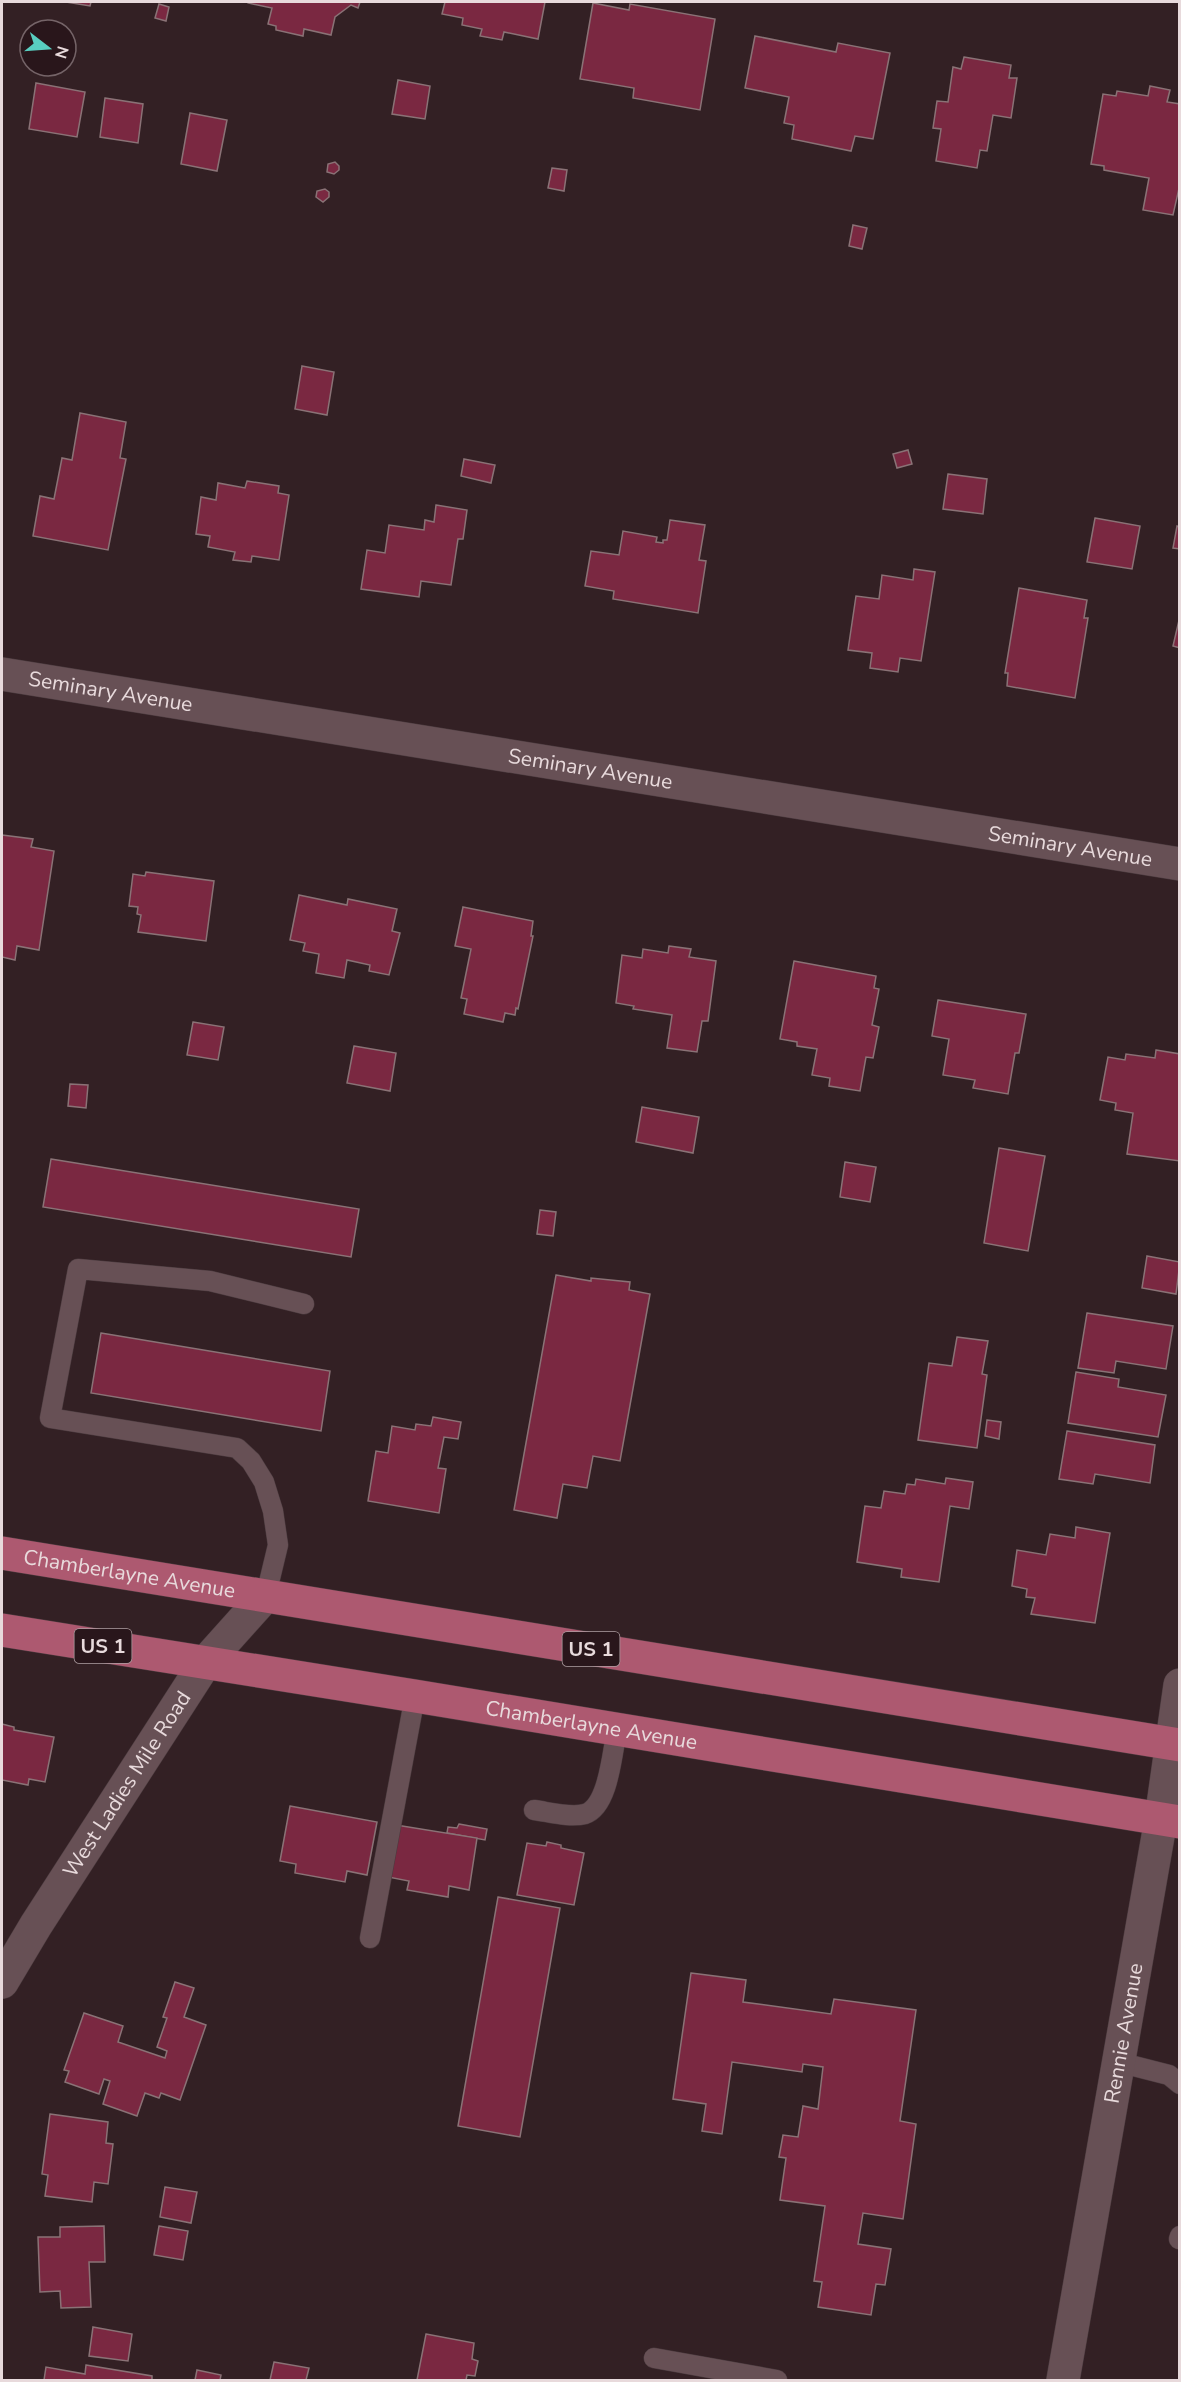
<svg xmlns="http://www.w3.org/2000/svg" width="1181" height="2382" viewBox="0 0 1181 2382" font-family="'Nunito Sans',sans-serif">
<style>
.building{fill:#7a2841;stroke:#8a7276;stroke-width:1.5}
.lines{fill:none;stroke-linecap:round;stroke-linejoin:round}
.service-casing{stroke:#4b3b3f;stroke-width:21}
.minor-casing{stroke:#4b3b3f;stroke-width:34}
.tertiary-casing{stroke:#4b3b3f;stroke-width:34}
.primary-casing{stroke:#4b3b3f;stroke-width:34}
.service{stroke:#675055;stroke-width:20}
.minor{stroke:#675055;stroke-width:33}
.tertiary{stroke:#675055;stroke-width:33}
.primary{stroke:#ad5970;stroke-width:33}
.labels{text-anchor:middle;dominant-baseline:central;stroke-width:6;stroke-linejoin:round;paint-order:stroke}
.shield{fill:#29161b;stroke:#af9fa2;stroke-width:1.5}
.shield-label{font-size:20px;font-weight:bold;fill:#e8dadc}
.street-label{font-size:21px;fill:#e8dadc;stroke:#29161b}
</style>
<rect width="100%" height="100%" fill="#332024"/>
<g class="building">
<path d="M 66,2 L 91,2 L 90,6 Z"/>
<path d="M 248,2 L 360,2 L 358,8 L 351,5 L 335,17 L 331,35 L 304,29 L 303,36 L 276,30 L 276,26 L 268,24 L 272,8 L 248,3 Z"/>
<path d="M 445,2 L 545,2 L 538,39 L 504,32 L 502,40 L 480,36 L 482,29 L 462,25 L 463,18 L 442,14 Z"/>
<path d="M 593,3 L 629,10 L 630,4 L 715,19 L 700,110 L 633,98 L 634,88 L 580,79 Z"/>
<path d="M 159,4 L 169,7 L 166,21 L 155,18 Z"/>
<path d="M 755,36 L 836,52 L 838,43 L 890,53 L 873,139 L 855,136 L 851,151 L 792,139 L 794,125 L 784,123 L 789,97 L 745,88 Z"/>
<path d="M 964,57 L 1011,65 L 1009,78 L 1017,78 L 1011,118 L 993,115 L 987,151 L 980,150 L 977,168 L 936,161 L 941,129 L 933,128 L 937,101 L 948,102 L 953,67 L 961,69 Z"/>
<path d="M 398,80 L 430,86 L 425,119 L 392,114 Z"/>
<path d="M 36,83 L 85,92 L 77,137 L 29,129 Z"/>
<path d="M 1150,86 L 1170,90 L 1167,102 L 1180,104 L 1180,184 L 1173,215 L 1143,210 L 1149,178 L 1104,170 L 1104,166 L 1091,164 L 1103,94 L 1116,96 L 1117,91 L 1148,96 Z"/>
<path d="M 105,98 L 143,104 L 138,143 L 100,137 Z"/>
<path d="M 190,113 L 227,120 L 217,171 L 181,164 Z"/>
<path d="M 335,162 L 339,166 L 339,170 L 334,174 L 327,172 L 328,164 Z"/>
<path d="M 552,168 L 567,170 L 564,191 L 548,188 Z"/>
<path d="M 325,189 L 329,192 L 329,197 L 323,202 L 316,197 L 317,191 Z"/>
<path d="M 853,225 L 867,228 L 862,249 L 849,246 Z"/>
<path d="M 302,366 L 334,372 L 327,415 L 295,409 Z"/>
<path d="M 80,413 L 126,422 L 120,458 L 126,459 L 108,550 L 33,536 L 40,496 L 54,499 L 62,458 L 72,460 Z"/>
<path d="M 908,450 L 912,464 L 897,468 L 893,454 Z"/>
<path d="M 464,459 L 495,465 L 491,483 L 461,476 Z"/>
<path d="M 948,474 L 987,479 L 983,514 L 943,509 Z"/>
<path d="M 247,481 L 279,486 L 278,493 L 289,495 L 279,560 L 252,556 L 251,562 L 233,560 L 235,552 L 208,547 L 210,536 L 196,534 L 201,497 L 216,500 L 218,483 L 245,488 Z"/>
<path d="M 436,505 L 467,510 L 463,539 L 458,539 L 451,585 L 421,581 L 419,597 L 361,589 L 367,550 L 385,553 L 389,525 L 424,530 L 425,520 L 434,522 Z"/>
<path d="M 1095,518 L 1140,526 L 1132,569 L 1087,562 Z"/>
<path d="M 670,520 L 705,525 L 699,560 L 706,561 L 698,613 L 613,599 L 614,591 L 585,586 L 591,551 L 619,555 L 623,531 L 657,537 L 656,542 L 663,543 L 663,540 L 667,540 Z"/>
<path d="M 1177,526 L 1180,527 L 1180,549 L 1173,548 Z"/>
<path d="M 914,569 L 935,572 L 921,661 L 900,658 L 898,672 L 870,668 L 872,653 L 848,650 L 856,596 L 879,599 L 882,575 L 913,580 Z"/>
<path d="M 1019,588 L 1087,600 L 1084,618 L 1088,618 L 1075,698 L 1007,686 L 1008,673 L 1005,673 Z"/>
<path d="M 1180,616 L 1180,648 L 1173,646 Z"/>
<path d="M 2,835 L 33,839 L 31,847 L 54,851 L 39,950 L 17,946 L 15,960 L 2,957 Z"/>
<path d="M 146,872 L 214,881 L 206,941 L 138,932 L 141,915 L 137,914 L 138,907 L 129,906 L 133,874 L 145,876 Z"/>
<path d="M 299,895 L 347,905 L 348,899 L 397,909 L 392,931 L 400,933 L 389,975 L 369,971 L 370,965 L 347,960 L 344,978 L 316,973 L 319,954 L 303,951 L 305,943 L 290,940 Z"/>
<path d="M 463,907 L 533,921 L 531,936 L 533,936 L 518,1009 L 516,1008 L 515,1015 L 505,1013 L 503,1022 L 464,1014 L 467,999 L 461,998 L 471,949 L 455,946 Z"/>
<path d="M 669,946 L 691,949 L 689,957 L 716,961 L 708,1021 L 702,1021 L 697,1052 L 667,1048 L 672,1015 L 633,1009 L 634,1006 L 616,1003 L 622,955 L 642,958 L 643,949 L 668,953 Z"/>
<path d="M 794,961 L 876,976 L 874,988 L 879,989 L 872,1025 L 879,1027 L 873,1058 L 866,1057 L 860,1091 L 829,1086 L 830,1078 L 812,1075 L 817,1049 L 797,1046 L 797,1042 L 780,1039 Z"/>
<path d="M 938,1000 L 1026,1014 L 1019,1053 L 1015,1053 L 1008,1094 L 973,1088 L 975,1080 L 943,1075 L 949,1039 L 932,1036 Z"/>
<path d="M 193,1022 L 224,1027 L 218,1060 L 187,1055 Z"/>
<path d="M 354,1046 L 396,1053 L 390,1091 L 347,1083 Z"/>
<path d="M 1156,1050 L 1180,1054 L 1180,1161 L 1127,1154 L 1133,1113 L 1115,1110 L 1116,1103 L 1100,1100 L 1108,1057 L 1125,1060 L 1126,1054 L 1155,1058 Z"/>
<path d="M 70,1084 L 88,1085 L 86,1108 L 68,1106 Z"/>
<path d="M 642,1107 L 699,1117 L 693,1153 L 636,1142 Z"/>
<path d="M 999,1148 L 1045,1156 L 1028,1251 L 984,1243 Z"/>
<path d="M 51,1159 L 359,1209 L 351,1257 L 43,1207 Z"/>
<path d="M 845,1162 L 876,1167 L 870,1202 L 840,1197 Z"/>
<path d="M 540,1210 L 556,1212 L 553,1236 L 537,1234 Z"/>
<path d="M 1147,1256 L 1180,1262 L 1176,1294 L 1142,1288 Z"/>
<path d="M 556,1275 L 591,1281 L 591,1278 L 630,1282 L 629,1290 L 650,1294 L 620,1461 L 593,1456 L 587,1488 L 563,1484 L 557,1518 L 514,1510 Z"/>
<path d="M 1087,1313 L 1173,1326 L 1166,1369 L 1116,1361 L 1114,1373 L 1078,1368 Z"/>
<path d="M 101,1333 L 330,1371 L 321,1431 L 91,1393 Z"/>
<path d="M 957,1337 L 988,1341 L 982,1374 L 987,1375 L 977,1448 L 918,1440 L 929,1363 L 952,1366 Z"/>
<path d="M 1076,1372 L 1119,1379 L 1118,1387 L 1166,1395 L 1158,1437 L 1068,1423 Z"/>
<path d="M 433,1417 L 461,1422 L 458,1439 L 444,1437 L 438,1468 L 446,1469 L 439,1513 L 368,1501 L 376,1451 L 388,1453 L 392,1426 L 415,1430 L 416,1424 L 431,1426 Z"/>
<path d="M 987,1420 L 1001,1422 L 999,1439 L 985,1436 Z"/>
<path d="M 1067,1431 L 1155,1445 L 1150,1483 L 1095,1474 L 1093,1484 L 1059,1479 Z"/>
<path d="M 946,1478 L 973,1482 L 969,1509 L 950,1506 L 939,1582 L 901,1577 L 902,1569 L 857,1562 L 865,1506 L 881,1508 L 884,1491 L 905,1494 L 907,1484 L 915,1485 L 916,1479 L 945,1484 Z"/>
<path d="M 1076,1527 L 1110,1533 L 1095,1623 L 1031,1614 L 1035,1598 L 1026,1597 L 1027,1589 L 1012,1586 L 1017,1550 L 1046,1555 L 1050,1534 L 1075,1538 Z"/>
<path d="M 2,1724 L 14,1727 L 14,1730 L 54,1737 L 45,1782 L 29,1779 L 28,1785 L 2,1780 Z"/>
<path d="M 290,1806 L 377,1822 L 367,1875 L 347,1871 L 345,1882 L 295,1873 L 296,1864 L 280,1861 Z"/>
<path d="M 459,1824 L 487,1829 L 485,1840 L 447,1833 L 448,1827 L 457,1828 Z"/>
<path d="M 396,1825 L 477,1838 L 469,1890 L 449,1886 L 448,1897 L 407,1890 L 409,1881 L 388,1877 Z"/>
<path d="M 547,1842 L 561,1845 L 561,1848 L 584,1853 L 574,1905 L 517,1895 L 527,1843 L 546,1846 Z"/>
<path d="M 498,1897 L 560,1908 L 520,2137 L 458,2126 Z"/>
<path d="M 691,1973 L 746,1980 L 743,2002 L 831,2014 L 834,1999 L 916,2010 L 900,2121 L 916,2124 L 903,2219 L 863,2213 L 858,2244 L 891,2249 L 885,2285 L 876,2284 L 871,2315 L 818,2307 L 822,2282 L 814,2281 L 825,2206 L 780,2200 L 786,2158 L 779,2157 L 783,2135 L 798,2137 L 803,2106 L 818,2109 L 823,2067 L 803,2064 L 802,2072 L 732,2062 L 722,2134 L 702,2131 L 706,2104 L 673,2099 Z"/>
<path d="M 175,1982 L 194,1988 L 184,2017 L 206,2025 L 180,2100 L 161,2093 L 159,2098 L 145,2093 L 137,2116 L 103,2104 L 110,2081 L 104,2079 L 99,2094 L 65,2082 L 69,2071 L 64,2070 L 84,2013 L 123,2026 L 118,2042 L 165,2058 L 167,2051 L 157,2047 L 167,2018 L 163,2017 Z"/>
<path d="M 50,2114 L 108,2122 L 106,2143 L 113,2144 L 108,2184 L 94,2182 L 92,2202 L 45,2196 L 48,2175 L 42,2174 Z"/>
<path d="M 165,2187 L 197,2192 L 191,2223 L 160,2217 Z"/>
<path d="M 104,2226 L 105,2262 L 89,2262 L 91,2307 L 61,2308 L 60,2291 L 40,2292 L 38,2237 L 60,2237 L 60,2227 Z"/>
<path d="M 159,2226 L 188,2231 L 183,2260 L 154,2255 Z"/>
<path d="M 93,2327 L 132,2334 L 128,2361 L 89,2356 Z"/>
<path d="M 426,2334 L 474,2343 L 472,2359 L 478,2361 L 475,2376 L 467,2375 L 466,2380 L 417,2380 Z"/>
<path d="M 274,2362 L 309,2368 L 306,2380 L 270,2380 Z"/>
<path d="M 86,2365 L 152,2376 L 152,2380 L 44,2380 L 46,2367 L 85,2374 Z"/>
<path d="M 197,2370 L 221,2375 L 220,2380 L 195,2380 Z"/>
</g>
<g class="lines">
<defs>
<g id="service">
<path d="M 266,1595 L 278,1545 L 273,1511 L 264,1482 L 251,1461 L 237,1448 L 50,1418 L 78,1269 L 210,1281 L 304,1304"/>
<path d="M 534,1810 C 549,1812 570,1818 585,1814 C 609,1806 612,1752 617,1730"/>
<path d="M 370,1938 L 415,1696"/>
<path d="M 1118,2062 L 1169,2075 L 1180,2084"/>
<path d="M 1179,2239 L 1180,2236"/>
<path d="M 654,2358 L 777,2380"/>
</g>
<g id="minor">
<path id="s1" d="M 2,674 L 1180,864"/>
<path id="s2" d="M 1063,2380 L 1161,1819 L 1180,1685"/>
</g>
<g id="tertiary">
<path id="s3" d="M 2,1982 L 36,1925 L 205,1663 L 266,1595"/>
</g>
<g id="primary">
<path id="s4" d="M 2,1553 L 1180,1745"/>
<path id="s5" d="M 2,1630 L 415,1696 L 1180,1822"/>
</g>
</defs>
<use href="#service" class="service-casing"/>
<use href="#minor" class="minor-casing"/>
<use href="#tertiary" class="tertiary-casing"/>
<use href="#primary" class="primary-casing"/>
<use href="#service" class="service"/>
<use href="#minor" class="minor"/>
<use href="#tertiary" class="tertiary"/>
<use href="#primary" class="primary"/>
</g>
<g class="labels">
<g class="shield">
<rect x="74.5" y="1629" width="57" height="34" rx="4.5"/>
<rect x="562.5" y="1632" width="57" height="34" rx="4.5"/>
</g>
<g class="shield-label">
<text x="103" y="1646">US 1</text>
<text x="591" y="1649">US 1</text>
</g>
<g class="street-label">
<text stroke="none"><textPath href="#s1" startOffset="110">Seminary Avenue</textPath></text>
<text stroke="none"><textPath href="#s1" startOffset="596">Seminary Avenue</textPath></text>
<text stroke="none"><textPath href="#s1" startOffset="1082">Seminary Avenue</textPath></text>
<text stroke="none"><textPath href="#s4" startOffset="129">Chamberlayne Avenue</textPath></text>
<text stroke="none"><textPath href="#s5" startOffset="597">Chamberlayne Avenue</textPath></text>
<text stroke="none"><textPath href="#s3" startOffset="234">West Ladies Mile Road</textPath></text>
<text stroke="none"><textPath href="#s2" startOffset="352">Rennie Avenue</textPath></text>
</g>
</g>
<rect width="1181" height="2382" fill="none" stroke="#e8dadc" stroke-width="6"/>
<g transform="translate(48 48) rotate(107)"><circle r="28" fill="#29161b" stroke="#756468" stroke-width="1.5"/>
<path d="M0-4.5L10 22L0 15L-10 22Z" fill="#58cec0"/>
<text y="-9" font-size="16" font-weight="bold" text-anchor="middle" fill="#e8dadc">N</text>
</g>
</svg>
